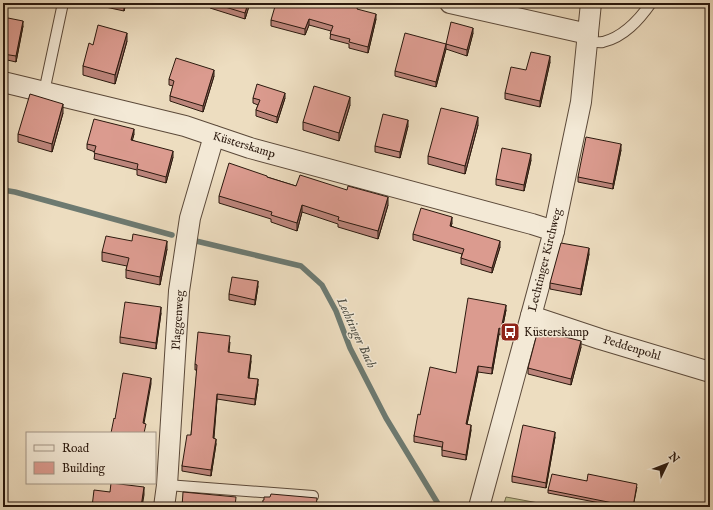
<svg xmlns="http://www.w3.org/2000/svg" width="713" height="510" viewBox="0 0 713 510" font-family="'IM FELL English',serif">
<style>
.green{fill:#bfbf8d;stroke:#756c4e}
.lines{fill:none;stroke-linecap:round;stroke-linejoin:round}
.stream{stroke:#6d7a71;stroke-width:5.5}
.lane-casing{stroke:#5c4a3a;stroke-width:12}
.street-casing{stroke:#5c4a3a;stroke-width:22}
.lane{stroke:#f3e9d6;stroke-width:10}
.street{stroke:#f3e9d6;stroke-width:20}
.wall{fill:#bc857b;stroke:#2b190e}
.shaded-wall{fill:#996c64;stroke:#2b190e}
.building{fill:#db9b8f;stroke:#2b190e}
.labels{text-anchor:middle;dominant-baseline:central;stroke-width:3;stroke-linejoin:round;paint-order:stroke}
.street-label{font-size:12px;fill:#2b190e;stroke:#f3e9d6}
.poi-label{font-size:12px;fill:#2b190e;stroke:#f3e9d6;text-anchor:start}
.water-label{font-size:13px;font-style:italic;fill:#525248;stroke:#f3e9d6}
</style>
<rect width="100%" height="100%" fill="#edddc0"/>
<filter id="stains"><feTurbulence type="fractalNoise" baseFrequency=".005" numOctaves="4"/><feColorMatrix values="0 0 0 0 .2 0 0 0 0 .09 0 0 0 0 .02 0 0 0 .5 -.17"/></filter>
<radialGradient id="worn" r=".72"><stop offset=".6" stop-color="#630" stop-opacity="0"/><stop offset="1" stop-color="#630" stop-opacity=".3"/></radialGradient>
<path class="green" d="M 506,497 L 560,507 L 503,507 Z"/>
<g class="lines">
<g class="stream">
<path d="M 3,190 L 15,192 L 172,235"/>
<path d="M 196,241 L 301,266 L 322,285 L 336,311 L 350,348 L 386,418 L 440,507"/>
</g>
<defs>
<g id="lane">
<path d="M 587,41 C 592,41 598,43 603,42 C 624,37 639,20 651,3"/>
<path d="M 44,92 L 63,3"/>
<path d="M 167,485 L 313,496"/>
</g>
<g id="street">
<path d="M 450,3 L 588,34"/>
<path d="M 3,82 L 185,126 L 250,148 L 532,224 L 554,231"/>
<path d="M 531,316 L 600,339 L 710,372"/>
<path d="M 164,507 L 167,485 L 179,291 L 190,218 L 214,136"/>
<path d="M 479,507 L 554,231 L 581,102 L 591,3"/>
</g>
</defs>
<use href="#lane" class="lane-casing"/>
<use href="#street" class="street-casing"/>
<use href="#lane" class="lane"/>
<use href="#street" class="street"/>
</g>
<g class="wall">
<path d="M 87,3 L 126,3 L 124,11 Z"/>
<path d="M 210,3 L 250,3 L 245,19 L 210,8 Z"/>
<path d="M 358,10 L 376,19 L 368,53 L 349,48 L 349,44 L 330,39 L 331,31 L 309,25 L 305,35 L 271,26 L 271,20 Z"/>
<path d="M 3,17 L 23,26 L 16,62 L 3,59 Z"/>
<path d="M 473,33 L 467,56 L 446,49 L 436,87 L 395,76 L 395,71 L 446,44 Z"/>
<path d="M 127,41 L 115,84 L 83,75 L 83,66 L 93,45 Z"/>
<path d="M 550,62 L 540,107 L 505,99 L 505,93 L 526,70 Z"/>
<path d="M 214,76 L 203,112 L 170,101 L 170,96 L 173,86 L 169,85 L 169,79 Z"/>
<path d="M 253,98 L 285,98 L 277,123 L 256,116 L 256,110 L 258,105 L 253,103 Z"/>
<path d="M 350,105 L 339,141 L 303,130 L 303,122 Z"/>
<path d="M 63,113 L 52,152 L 18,142 L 18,134 Z"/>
<path d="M 478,125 L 465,174 L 428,164 L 428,156 Z"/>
<path d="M 408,126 L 400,158 L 375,152 L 375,146 Z"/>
<path d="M 134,134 L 132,140 L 173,157 L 166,183 L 137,175 L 137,170 L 94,159 L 95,152 L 87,149 L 87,144 Z"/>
<path d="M 621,150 L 613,189 L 578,182 L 578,177 Z"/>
<path d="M 531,160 L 524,191 L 496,185 L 496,179 Z"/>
<path d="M 267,177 L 296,186 L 388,205 L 378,239 L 338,227 L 338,224 L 302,212 L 297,231 L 271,222 L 271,219 L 219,203 L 219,196 Z"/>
<path d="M 452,223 L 451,226 L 500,247 L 492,273 L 461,264 L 461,258 L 462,254 L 413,240 L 413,234 Z"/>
<path d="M 167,249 L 160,285 L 126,278 L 126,270 L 127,266 L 102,261 L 102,252 Z"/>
<path d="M 589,254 L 581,295 L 550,289 L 550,283 Z"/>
<path d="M 258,286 L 255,305 L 229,300 L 229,294 Z"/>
<path d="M 506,310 L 501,335 L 499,334 L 492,374 L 478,372 L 467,424 L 471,430 L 466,460 L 442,456 L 442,447 L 414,442 L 414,436 L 420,415 L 456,373 Z"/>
<path d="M 161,313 L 156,349 L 120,343 L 120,337 Z"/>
<path d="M 230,342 L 229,352 L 251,361 L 249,378 L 258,384 L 255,405 L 217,399 L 214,438 L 216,444 L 211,476 L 182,471 L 182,466 L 191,435 L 197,370 L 195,370 L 195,364 Z"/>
<path d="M 581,347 L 571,385 L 528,374 L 528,368 Z"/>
<path d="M 555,437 L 546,488 L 512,482 L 512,476 Z"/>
<path d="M 587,481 L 637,487 L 633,507 L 621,507 L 548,493 L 548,490 Z"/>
</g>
<g class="shaded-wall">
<path d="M 124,3 L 126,3 L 124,11 Z"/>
<path d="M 248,3 L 250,3 L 245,19 L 245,13 Z"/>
<path d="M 376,14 L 376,19 L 368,53 L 368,47 Z"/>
<path d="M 309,19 L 309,25 L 305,35 L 305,29 Z"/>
<path d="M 23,21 L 23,26 L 16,62 L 16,56 Z"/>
<path d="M 473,28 L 473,33 L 467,56 L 467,50 Z"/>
<path d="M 127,33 L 127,41 L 115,84 L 115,75 Z"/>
<path d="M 446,44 L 446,49 L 436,87 L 436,82 Z"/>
<path d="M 550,56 L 550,62 L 540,107 L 540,101 Z"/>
<path d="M 214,70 L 214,76 L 203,112 L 203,106 Z"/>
<path d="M 285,93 L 285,98 L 277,123 L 277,117 Z"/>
<path d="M 350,97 L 350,105 L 339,141 L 339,133 Z"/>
<path d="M 63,104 L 63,113 L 52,152 L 52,144 Z"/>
<path d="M 478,117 L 478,125 L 465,174 L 465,166 Z"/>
<path d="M 408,120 L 408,126 L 400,158 L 400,152 Z"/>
<path d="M 134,129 L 134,134 L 131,146 L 131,140 Z"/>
<path d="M 621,144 L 621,150 L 613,189 L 613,184 Z"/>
<path d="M 173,151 L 173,157 L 166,183 L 166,177 Z"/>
<path d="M 531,154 L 531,160 L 524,191 L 524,185 Z"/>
<path d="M 388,197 L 388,205 L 378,239 L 378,231 Z"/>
<path d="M 302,205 L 302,212 L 297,231 L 297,223 Z"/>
<path d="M 452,217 L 452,223 L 450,232 L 450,226 Z"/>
<path d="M 167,241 L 167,249 L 160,285 L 160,277 Z"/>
<path d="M 500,241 L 500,247 L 492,273 L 492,268 Z"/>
<path d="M 589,248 L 589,254 L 581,295 L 581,289 Z"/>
<path d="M 258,281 L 258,286 L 255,305 L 255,300 Z"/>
<path d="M 506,305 L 506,310 L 501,335 L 501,329 Z"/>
<path d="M 161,307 L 161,313 L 156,349 L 156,343 Z"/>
<path d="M 499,328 L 499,334 L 492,374 L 492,368 Z"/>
<path d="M 581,341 L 581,347 L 571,385 L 571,379 Z"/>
<path d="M 251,355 L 251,361 L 248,383 L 248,378 Z"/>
<path d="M 478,366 L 478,372 L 466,429 L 466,424 Z"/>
<path d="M 151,378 L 151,384 L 143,429 L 143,423 Z"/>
<path d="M 258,379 L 258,384 L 255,405 L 255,399 Z"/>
<path d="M 217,394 L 217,399 L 213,444 L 213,438 Z"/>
<path d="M 471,425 L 471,430 L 466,460 L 466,455 Z"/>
<path d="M 555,432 L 555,437 L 546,488 L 546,483 Z"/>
<path d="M 216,439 L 216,444 L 211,476 L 211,470 Z"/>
<path d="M 144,487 L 144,495 L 142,507 L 141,507 Z"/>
</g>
<g class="building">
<path d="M 212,3 L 248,3 L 245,13 Z"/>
<path d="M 276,3 L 334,3 L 337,4 L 337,3 L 346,3 L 358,6 L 357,9 L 376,14 L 368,47 L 349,42 L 350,39 L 330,34 L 333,26 L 309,19 L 305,29 L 271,20 Z"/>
<path d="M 3,17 L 23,21 L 16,56 L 3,54 Z"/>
<path d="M 451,22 L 473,28 L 467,50 L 446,44 Z"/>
<path d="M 98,25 L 127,33 L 115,75 L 83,66 L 89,43 L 93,45 Z"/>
<path d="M 405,33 L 446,44 L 436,82 L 395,71 Z"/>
<path d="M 531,52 L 550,56 L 540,101 L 505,93 L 511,67 L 526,70 Z"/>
<path d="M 176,58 L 214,70 L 203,106 L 170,96 L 174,81 L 169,79 Z"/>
<path d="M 257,84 L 285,93 L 277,117 L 256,110 L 260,100 L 253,98 Z"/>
<path d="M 314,86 L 350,97 L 339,133 L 303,122 Z"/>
<path d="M 30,94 L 63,104 L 52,144 L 18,134 Z"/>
<path d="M 441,108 L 478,117 L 465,166 L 428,156 Z"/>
<path d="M 383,114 L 408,120 L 400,152 L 375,146 Z"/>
<path d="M 94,119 L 134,129 L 131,140 L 173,151 L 166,177 L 137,169 L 138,164 L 94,153 L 96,146 L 87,144 Z"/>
<path d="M 586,137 L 621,144 L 613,184 L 578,177 Z"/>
<path d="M 502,148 L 531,154 L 524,185 L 496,179 Z"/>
<path d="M 229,163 L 267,176 L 267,177 L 296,186 L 300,175 L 347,190 L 348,186 L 388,197 L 378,231 L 338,220 L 339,217 L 302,205 L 297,223 L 271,215 L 272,212 L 219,196 Z"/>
<path d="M 421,208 L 452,217 L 450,226 L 500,241 L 492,268 L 461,258 L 464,249 L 413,234 Z"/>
<path d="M 133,234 L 167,241 L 160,277 L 126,270 L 129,258 L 102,252 L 106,236 L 132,241 Z"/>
<path d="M 561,243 L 589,248 L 581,289 L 550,283 Z"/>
<path d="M 232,277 L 258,281 L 255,300 L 229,294 Z"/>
<path d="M 468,298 L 506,305 L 501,329 L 499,328 L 492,368 L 478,366 L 466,424 L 471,425 L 466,455 L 442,450 L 443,442 L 414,436 L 418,414 L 420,415 L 430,367 L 456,373 Z"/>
<path d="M 125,302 L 161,307 L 156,343 L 120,337 Z"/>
<path d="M 538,330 L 581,341 L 571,379 L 528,368 Z"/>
<path d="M 198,332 L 230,336 L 228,352 L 251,355 L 248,378 L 258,379 L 255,399 L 217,394 L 213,438 L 216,439 L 211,470 L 182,466 L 187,435 L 191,435 L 197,365 L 195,364 Z"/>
<path d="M 123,373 L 151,378 L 143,423 L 146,424 L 144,433 L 111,433 L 114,418 L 115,419 Z"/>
<path d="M 523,425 L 555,432 L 546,483 L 512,476 Z"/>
<path d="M 552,474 L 587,481 L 588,474 L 637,484 L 633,507 L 548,490 Z"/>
<path d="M 111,483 L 144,487 L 141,507 L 92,507 L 94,490 L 110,492 Z"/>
<path d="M 183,492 L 236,497 L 235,507 L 182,507 Z"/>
<path d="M 271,494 L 317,498 L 316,507 L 262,507 L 263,500 L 264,500 L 264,497 L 270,497 Z"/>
</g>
<defs>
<symbol id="bus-square" viewBox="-11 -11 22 22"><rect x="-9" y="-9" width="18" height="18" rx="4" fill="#8f2418" stroke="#f3e9d6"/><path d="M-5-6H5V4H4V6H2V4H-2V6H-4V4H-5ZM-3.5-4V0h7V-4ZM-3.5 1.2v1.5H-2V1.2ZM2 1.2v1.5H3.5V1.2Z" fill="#fff"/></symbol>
</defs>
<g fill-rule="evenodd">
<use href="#bus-square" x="499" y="321" width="22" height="22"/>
</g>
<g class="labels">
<g class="street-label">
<text transform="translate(244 145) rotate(17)">Küsterskamp</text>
<text transform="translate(545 260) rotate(-76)">Lechtinger Kirchweg</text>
<text transform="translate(178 320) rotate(-86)">Plaggenweg</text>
<text transform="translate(632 348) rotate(17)">Peddenpohl</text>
</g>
<g class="poi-label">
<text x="524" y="332">Küsterskamp</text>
</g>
<g class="water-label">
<text transform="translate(356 333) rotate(65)">Lechtinger Bach</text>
</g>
</g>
<rect width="713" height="510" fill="none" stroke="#edddc0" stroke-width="16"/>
<rect x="4" y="4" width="705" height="502" fill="none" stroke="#2b190e" stroke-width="2"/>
<rect x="8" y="8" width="697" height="494" fill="none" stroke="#2b190e"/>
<rect x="26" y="432" width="130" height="52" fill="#f3e9d6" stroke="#a39686"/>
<rect x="34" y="445" width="20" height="6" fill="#f3e9d6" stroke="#a39686"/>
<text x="62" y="452" font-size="12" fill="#2b190e">Road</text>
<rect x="34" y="462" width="20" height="12" fill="#db9b8f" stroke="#a39686"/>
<text x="62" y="472" font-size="12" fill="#2b190e">Building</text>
<g transform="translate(667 464) rotate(47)" stroke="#f3e9d6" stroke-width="3" paint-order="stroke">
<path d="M0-3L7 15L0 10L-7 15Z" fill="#2b190e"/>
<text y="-6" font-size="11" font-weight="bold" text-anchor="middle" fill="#2b190e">N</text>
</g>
<rect width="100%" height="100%" filter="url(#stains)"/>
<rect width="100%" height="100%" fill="url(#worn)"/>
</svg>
